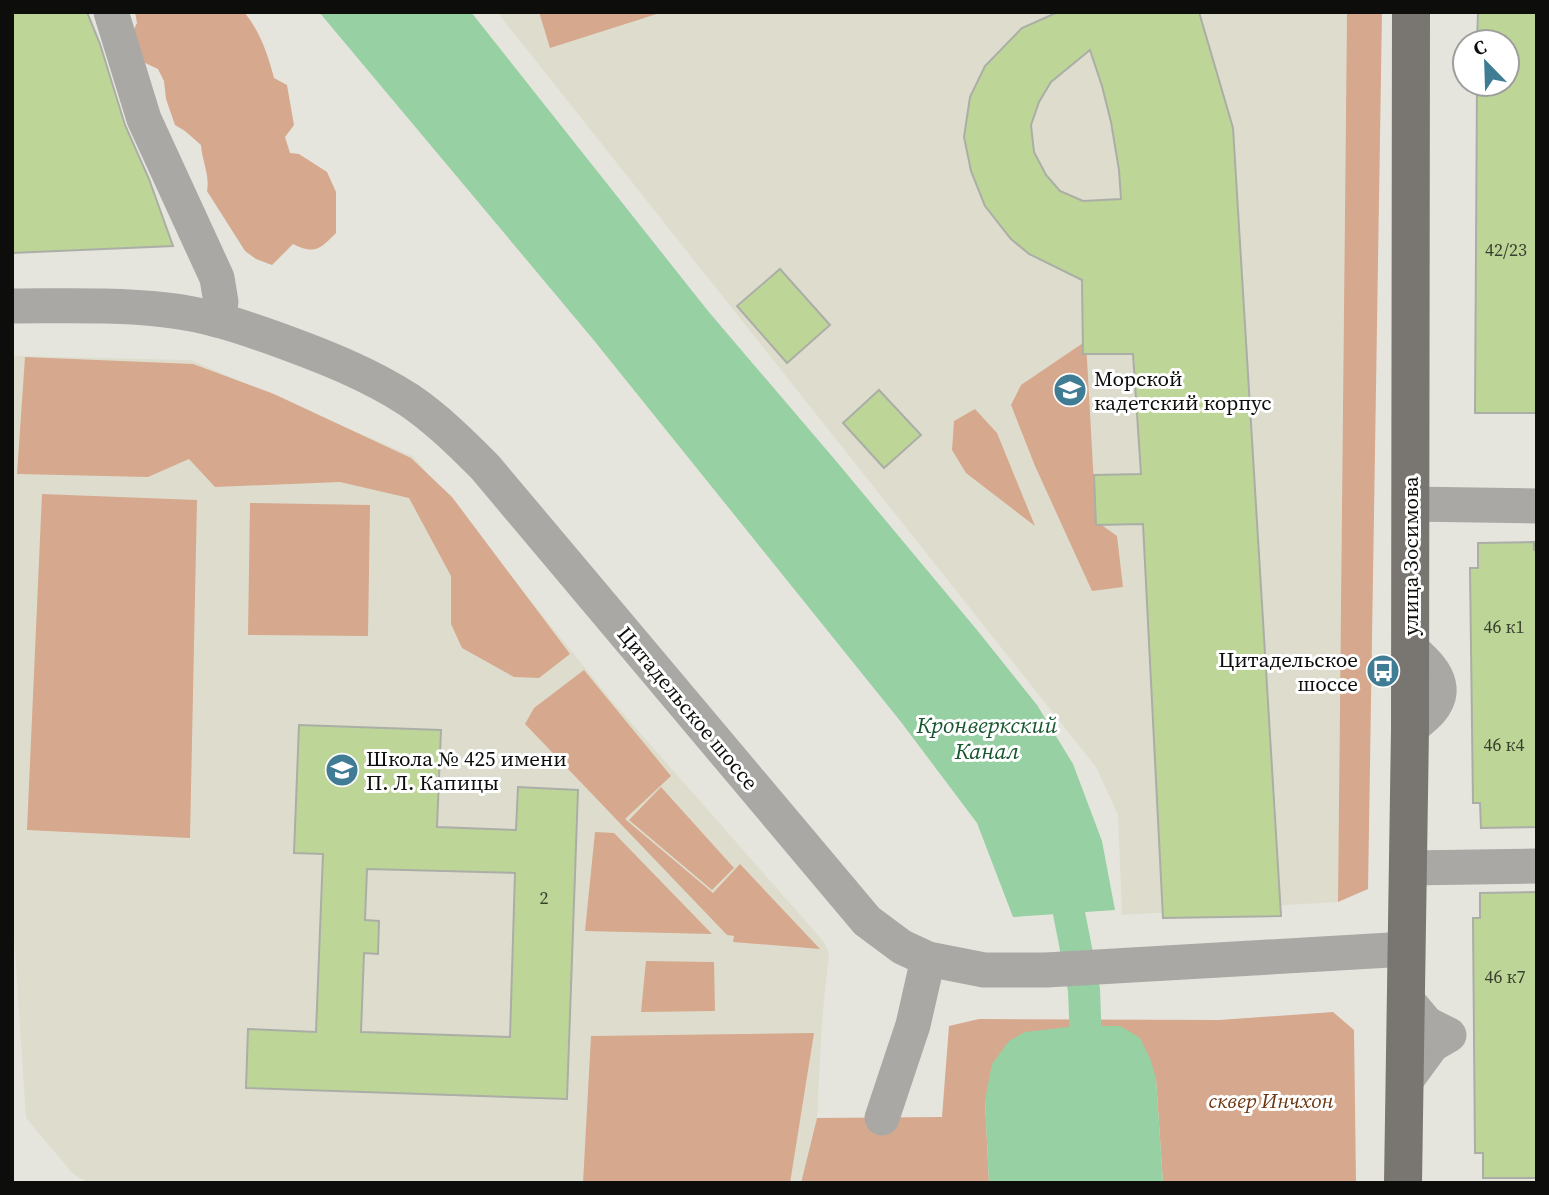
<svg xmlns="http://www.w3.org/2000/svg" width="1549" height="1195" viewBox="0 0 1549 1195" font-family="'Source Serif 4',serif">
<style>
.built{fill:#deddcd}
.green{fill:#d6a88e}
.water{fill:#96d0a3}
.lines{fill:none;stroke-linecap:round;stroke-linejoin:round}
.canal{stroke:#96d0a3;stroke-width:32}
.building{fill:#bdd698;stroke:#abaea7;stroke-width:2;fill-rule:evenodd}
.minor{stroke:#aaa8a5;stroke-width:35}
.major{stroke:#797570;stroke-width:38}
.labels{text-anchor:middle;dominant-baseline:central;stroke-width:6;stroke-linejoin:round;paint-order:stroke}
.number-label{font-size:18px;fill:#393f2e}
.poi-label{font-size:21px;fill:#0d0d0b;stroke:#fff;text-anchor:start}
.street-label{font-size:21px;fill:#0d0d0b;stroke:#fff}
.park-label{font-size:21px;font-style:italic;fill:#6d350d;stroke:#fff}
.water-label{font-size:23px;font-style:italic;fill:#18572e;stroke:#fff}
</style>
<rect width="100%" height="100%" fill="#e5e5dd"/>
<g class="built">
<path d="M 497,12 L 1347,12 L 1338,902 L 1122,915 L 1118,815 L 1096,767 Z"/>
<path d="M 12,356 L 191,360 L 414,457 L 612,701 L 824,942 L 829,953 L 822,1021 L 817,1118 L 801,1183 L 89,1183 L 73,1174 L 26,1118 L 12,907 Z"/>
</g>
<g class="green">
<path d="M 135,12 L 244,12 C 260,31 268,55 274,78 L 287,85 L 294,125 L 285,137 L 290,153 L 299,154 L 327,172 L 336,192 L 336,233 C 320,249 315,255 293,244 L 272,265 L 256,259 L 245,251 L 207,191 C 210,175 202,161 201,145 L 185,131 L 175,125 L 166,99 L 164,81 L 158,69 L 141,61 L 133,31 L 137,23 Z"/>
<path d="M 539,12 L 663,12 L 550,48 Z"/>
<path d="M 1347,12 L 1382,12 L 1368,889 L 1338,902 Z"/>
<path d="M 1086,341 L 1096,521 L 1117,536 L 1123,587 L 1092,591 L 1035,466 L 1011,405 L 1021,385 Z"/>
<path d="M 25,357 L 193,364 L 274,394 L 411,458 L 452,497 L 570,654 L 539,678 L 514,677 L 462,648 L 451,624 L 451,576 L 409,498 L 340,482 L 215,487 L 189,459 L 148,477 L 17,474 Z"/>
<path d="M 975,409 L 997,433 L 1035,526 L 966,473 L 952,450 L 954,421 Z"/>
<path d="M 42,494 L 197,500 L 190,838 L 27,830 Z"/>
<path d="M 250,503 L 370,505 L 368,636 L 248,635 Z"/>
<path d="M 584,670 L 671,776 L 625,819 L 713,893 L 740,864 L 820,949 L 733,942 L 734,936 L 727,935 L 525,724 L 534,708 Z"/>
<path d="M 661,787 L 734,868 L 712,890 L 629,820 Z"/>
<path d="M 595,832 L 614,833 L 712,934 L 585,931 Z"/>
<path d="M 646,961 L 714,962 L 715,1011 L 641,1012 Z"/>
<path d="M 1333,1012 L 1354,1030 L 1356,1183 L 1163,1183 L 1156,1079 L 985,1100 L 989,1183 L 801,1183 L 817,1118 L 942,1117 L 949,1026 L 979,1019 L 1219,1020 Z"/>
<path d="M 814,1033 L 790,1183 L 583,1183 L 591,1036 Z"/>
</g>
<g class="water">
<path d="M 319,12 L 471,12 L 708,311 L 836,461 L 977,630 L 1037,705 L 1073,764 L 1102,841 L 1115,910 L 1013,917 L 977,823 L 901,722 L 592,338 Z"/>
<path d="M 1077,1026 L 1120,1026 L 1140,1038 L 1151,1061 L 1156,1079 L 1163,1183 L 989,1183 L 985,1100 L 992,1064 L 1009,1041 L 1025,1032 Z"/>
</g>
<g class="lines">
<path class="canal" d="M 1061,872 L 1084,990 L 1087,1069"/>
</g>
<g class="building">
<path d="M 12,12 L 87,12 L 100,44 L 125,125 L 149,179 L 173,246 L 12,253 Z"/>
<path d="M 1058,12 L 1199,12 L 1233,128 L 1281,916 L 1163,918 L 1143,524 L 1096,525 L 1094,475 L 1141,474 L 1133,354 L 1083,354 L 1082,280 L 1029,254 L 1011,239 L 985,206 L 971,171 L 964,137 L 970,97 L 985,66 L 1022,28 ZM 1090,50 L 1102,86 L 1111,122 L 1119,170 L 1121,199 L 1083,201 L 1060,191 L 1046,175 L 1034,152 L 1031,125 L 1039,102 L 1051,82 Z"/>
<path d="M 1478,12 L 1537,12 L 1537,413 L 1475,413 L 1477,84 L 1507,84 L 1507,42 L 1477,42 Z"/>
<path d="M 780,269 L 830,325 L 787,363 L 737,306 Z"/>
<path d="M 879,390 L 921,435 L 884,468 L 843,423 Z"/>
<path d="M 1534,542 L 1534,550 L 1537,550 L 1537,827 L 1481,828 L 1480,803 L 1473,803 L 1470,568 L 1478,568 L 1478,543 Z"/>
<path d="M 299,725 L 441,730 L 437,827 L 516,830 L 518,787 L 578,790 L 567,1099 L 246,1088 L 248,1029 L 316,1032 L 323,854 L 294,853 ZM 367,869 L 515,873 L 510,1037 L 361,1032 L 364,953 L 378,954 L 379,921 L 365,920 Z"/>
<path d="M 1537,892 L 1537,1178 L 1483,1178 L 1483,1153 L 1475,1153 L 1473,918 L 1480,918 L 1480,893 Z"/>
</g>
<g class="lines">
<g class="minor">
<path d="M 111,12 L 144,119 L 217,278 L 221,302 L 217,320"/>
<path d="M 12,306 C 63,306 115,304 166,310 C 205,314 243,327 279,340 C 323,356 369,374 409,400 C 437,419 461,443 485,467 L 867,921 L 902,947 L 928,959 L 984,970 L 1046,970 L 1407,949"/>
<path d="M 1410,504 L 1537,506"/>
<path d="M 1410,730 C 1416,723 1425,717 1431,710 C 1452,685 1428,664 1410,648"/>
<path d="M 1408,868 L 1537,866"/>
<path d="M 1405,1082 L 1432,1045 L 1449,1035 L 1427,1024 L 1406,999"/>
<path d="M 882,1118 L 913,1025 L 928,959"/>
</g>
<path class="major" d="M 1403,1183 L 1410,730 L 1411,12"/>
</g>
<defs>
<symbol id="school-disc" viewBox="-11 -11 22 22"><circle r="9.5" fill="#407c94" stroke="#fff"/><path d="M0-5L7-2L0 1L-7-2ZM-4 1L0 2.5L4 1V4Q0 6-4 4Z" fill="#fff"/></symbol>
<symbol id="bus-disc" viewBox="-11 -11 22 22"><circle r="9.5" fill="#407c94" stroke="#fff"/><path d="M-5-6H5V4H4V6H2V4H-2V6H-4V4H-5ZM-3.5-4V0h7V-4ZM-3.5 1.2v1.5H-2V1.2ZM2 1.2v1.5H3.5V1.2Z" fill="#fff"/></symbol>
</defs>
<g fill-rule="evenodd">
<use href="#school-disc" x="1051" y="371" width="38" height="38"/>
<use href="#bus-disc" x="1364" y="652" width="38" height="38"/>
<use href="#school-disc" x="323" y="751" width="38" height="38"/>
</g>
<g class="labels">
<g class="number-label">
<text x="1506" y="249">42/23</text>
<text x="1504" y="626">46 к1</text>
<text x="1504" y="744">46 к4</text>
<text x="544" y="897">2</text>
<text x="1505" y="976">46 к7</text>
</g>
<g class="poi-label">
<text x="1094" y="378">Морской<tspan x="1094" dy="24">кадетский корпус</tspan></text>
<text x="1358" y="659" text-anchor="end">Цитадельское<tspan x="1358" dy="24">шоссе</tspan></text>
<text x="366" y="758">Школа № 425 имени<tspan x="366" dy="24">П. Л. Капицы</tspan></text>
</g>
<g class="street-label">
<text transform="translate(1410 556) rotate(-90)">улица Зосимова</text>
<text transform="translate(688 708) rotate(50)">Цитадельское шоссе</text>
</g>
<g class="park-label">
<text x="1271" y="1100">сквер Инчхон</text>
</g>
<g class="water-label">
<text x="987" y="725">Кронверкский<tspan x="987" dy="26">Канал</tspan></text>
</g>
</g>
<rect width="1549" height="1195" fill="none" stroke="#0d0d0b" stroke-width="28"/>
<g transform="translate(1486 63) rotate(337)"><circle r="33" fill="#ffffff" stroke="#9e9e9d" stroke-width="2"/>
<path d="M0-5L12 26L0 18L-12 26Z" fill="#407c94"/>
<text y="-10" font-size="19" font-weight="bold" text-anchor="middle" fill="#0d0d0b">С</text>
</g>
</svg>
